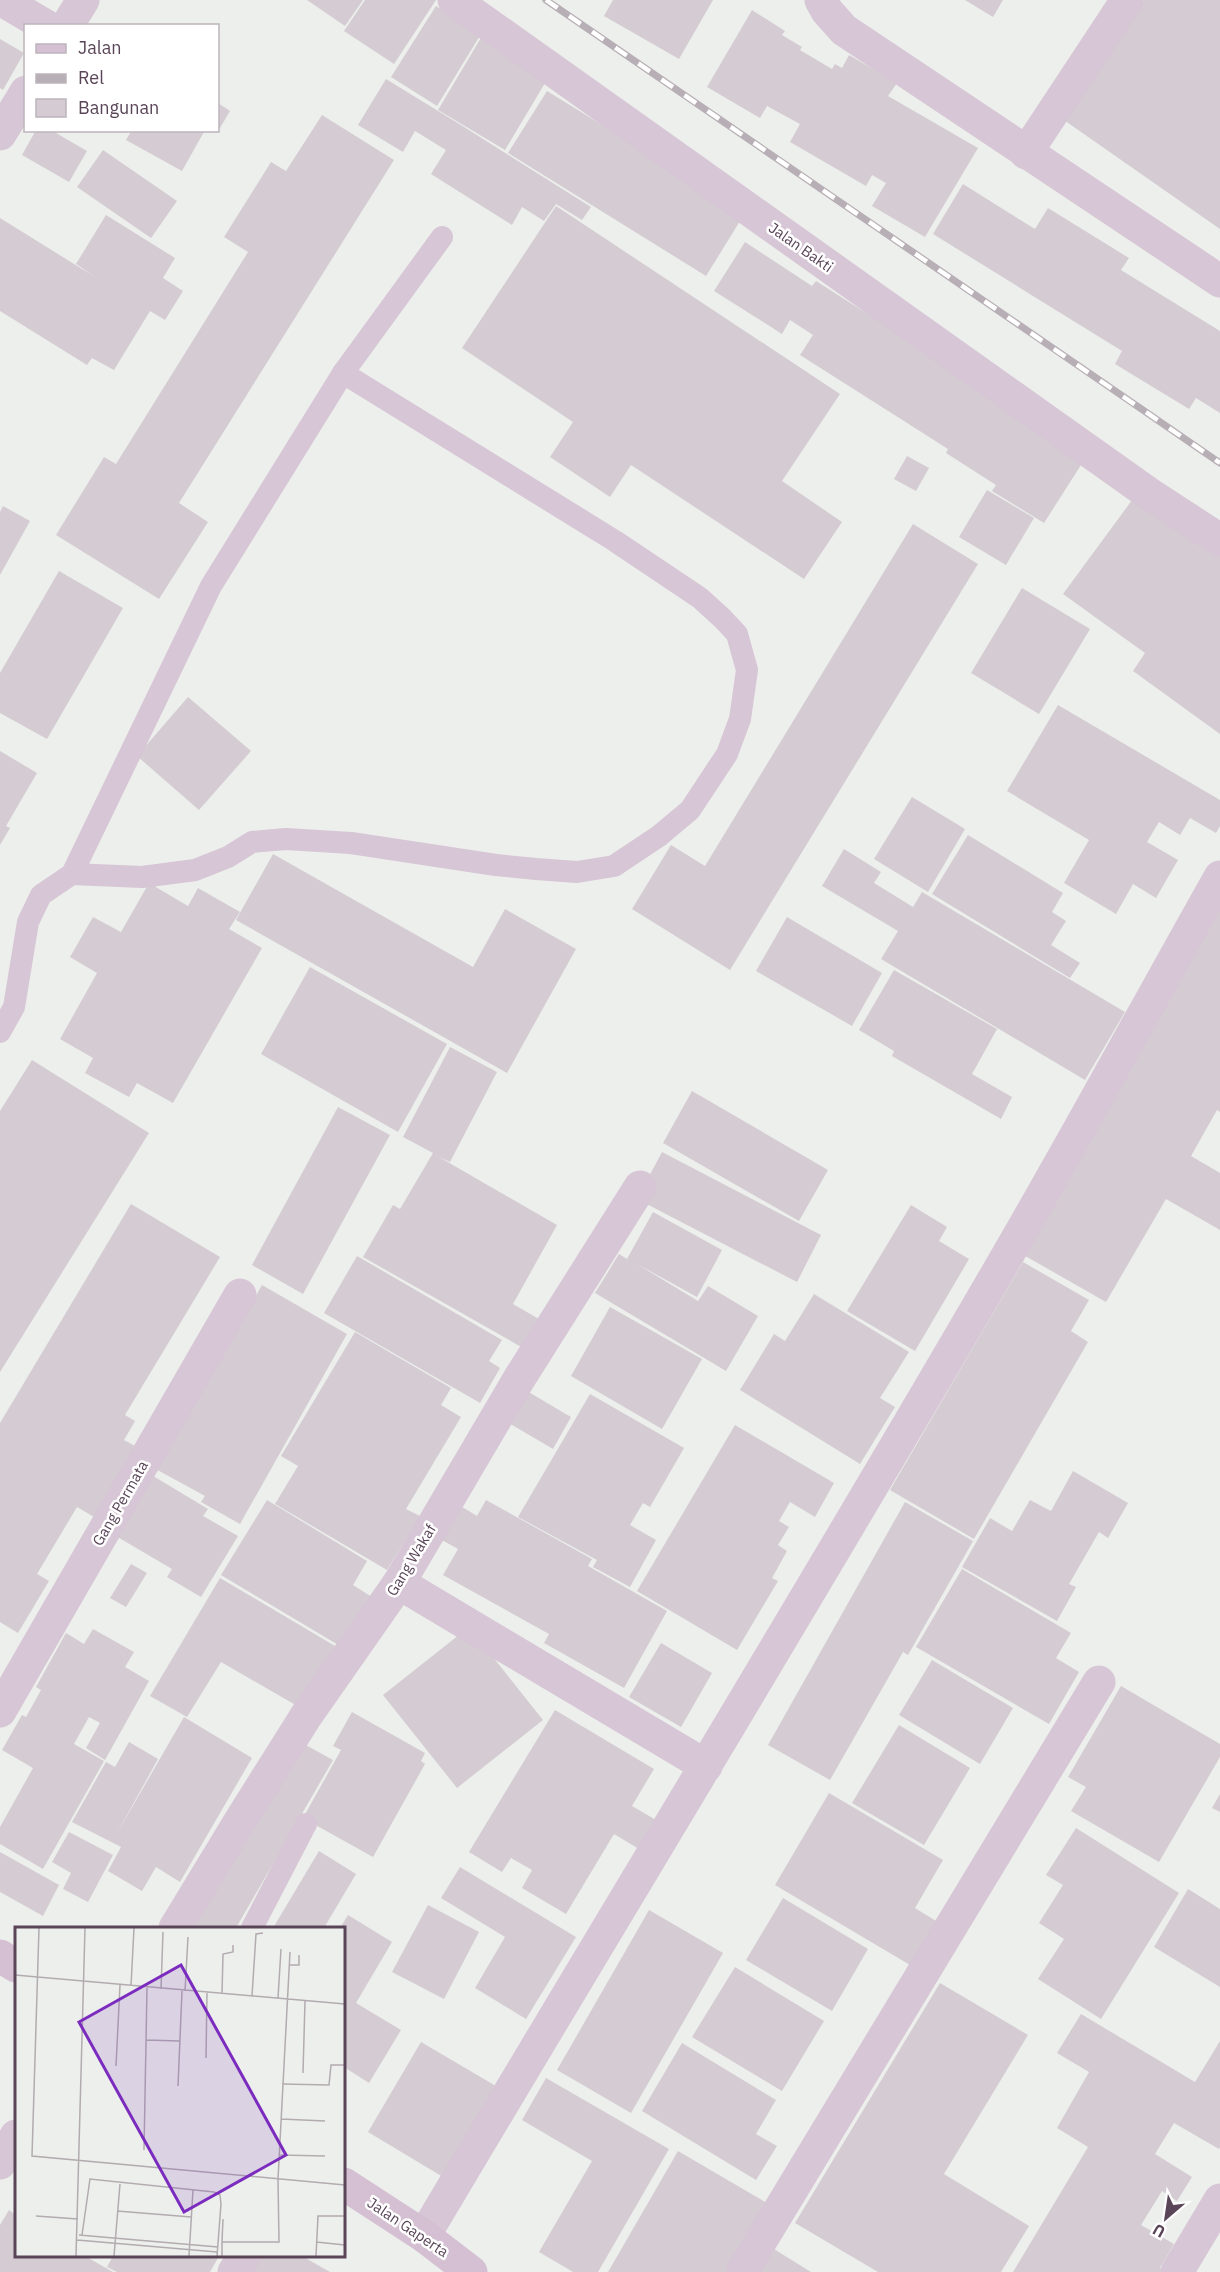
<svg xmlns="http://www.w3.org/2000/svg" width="1220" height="2272" viewBox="0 0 1220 2272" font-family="'IBM Plex Sans',sans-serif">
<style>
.building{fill:#d4ccd2}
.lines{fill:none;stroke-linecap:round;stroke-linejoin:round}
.lane{stroke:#d7c6d5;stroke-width:22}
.street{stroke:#d7c6d5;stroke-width:33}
.secondary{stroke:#d5bfd2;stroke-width:33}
.rail-casing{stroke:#b7afb5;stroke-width:7}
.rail{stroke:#fff;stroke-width:4.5;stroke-dasharray:14;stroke-linecap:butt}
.labels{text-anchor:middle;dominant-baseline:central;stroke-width:5;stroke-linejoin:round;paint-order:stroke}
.street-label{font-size:15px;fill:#594557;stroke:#fff}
.inset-road{fill:none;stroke:#b2abb0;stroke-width:1.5}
.view{fill:#7b2cbf;fill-opacity:0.15;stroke:#7b2cbf;stroke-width:3}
.inset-edge{fill:none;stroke:#594557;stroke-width:3}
</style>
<rect width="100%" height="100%" fill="#edefec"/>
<g class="building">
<path d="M 307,0 L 363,0 L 345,26 Z"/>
<path d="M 365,0 L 436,0 L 394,64 L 344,31 Z"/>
<path d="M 613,0 L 713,0 L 679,59 L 604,16 Z"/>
<path d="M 965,0 L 1003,0 L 993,17 Z"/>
<path d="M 1144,0 L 1220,0 L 1220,229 L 1061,118 Z"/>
<path d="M 436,6 L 481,34 L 437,106 L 391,77 Z"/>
<path d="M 752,10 L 785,31 L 782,35 L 802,47 L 800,50 L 832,69 L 835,64 L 842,68 L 849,55 L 897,83 L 888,96 L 978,148 L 925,237 L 872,206 L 886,183 L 872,175 L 866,186 L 790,142 L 800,124 L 767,106 L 760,118 L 707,87 Z"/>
<path d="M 482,36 L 551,73 L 505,150 L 438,110 Z"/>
<path d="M 0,39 L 24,53 L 3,90 L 0,88 Z"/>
<path d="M 386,79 L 461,125 L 591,207 L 582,220 L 556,204 L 544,221 L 522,207 L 512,225 L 431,174 L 446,150 L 415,131 L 403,152 L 358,125 Z"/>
<path d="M 547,91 L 745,213 L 706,276 L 508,153 Z"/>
<path d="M 218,103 L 230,111 L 217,133 L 212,130 L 218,130 Z"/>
<path d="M 322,115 L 394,160 L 179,503 L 208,522 L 159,599 L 56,535 L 104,457 L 116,464 L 248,252 L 224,237 L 271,162 L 286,171 Z"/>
<path d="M 36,130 L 51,130 L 87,151 L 69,182 L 22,155 Z"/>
<path d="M 132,130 L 205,130 L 182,171 L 126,140 Z"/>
<path d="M 103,150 L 177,201 L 151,238 L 77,187 Z"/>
<path d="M 963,184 L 1035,229 L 1048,208 L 1129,258 L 1121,270 L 1220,331 L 1220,413 L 1196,398 L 1189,409 L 1115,364 L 1122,351 L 933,234 Z"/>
<path d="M 556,206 L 840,394 L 782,481 L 842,522 L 804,579 L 631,465 L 610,497 L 550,457 L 573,422 L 462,348 Z"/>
<path d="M 106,215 L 175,258 L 163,278 L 183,291 L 165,320 L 150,311 L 114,370 L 92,358 L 87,365 L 0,311 L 0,218 L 95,277 L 76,264 Z"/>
<path d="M 745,242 L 812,286 L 816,281 L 1088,454 L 1044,523 L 992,491 L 996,485 L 946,453 L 948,449 L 800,355 L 813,335 L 790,320 L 782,334 L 714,291 Z"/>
<path d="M 907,456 L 929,468 L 916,491 L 894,479 Z"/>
<path d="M 987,490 L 1034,518 L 1006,565 L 959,537 Z"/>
<path d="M 1138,492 L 1220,551 L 1220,734 L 1133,671 L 1145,653 L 1063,594 Z"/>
<path d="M 3,506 L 30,521 L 0,575 L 0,512 Z"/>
<path d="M 913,524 L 978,564 L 730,970 L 632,909 L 671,845 L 705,866 Z"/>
<path d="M 59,571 L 123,608 L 47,739 L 0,713 L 0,673 Z"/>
<path d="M 1022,588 L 1090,629 L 1039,714 L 971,673 Z"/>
<path d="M 188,697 L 251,751 L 199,810 L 137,756 Z"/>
<path d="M 1058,705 L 1220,800 L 1220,826 L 1216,833 L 1190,818 L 1180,835 L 1159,822 L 1147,842 L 1178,860 L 1156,898 L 1133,884 L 1116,914 L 1064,883 L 1089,840 L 1007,791 Z"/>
<path d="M 0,751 L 37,773 L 6,826 L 10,828 L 0,845 Z"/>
<path d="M 912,797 L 965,829 L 928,892 L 874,859 Z"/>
<path d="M 968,835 L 1063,893 L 1052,912 L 1066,921 L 1051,945 L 1080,963 L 1070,978 L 932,894 Z"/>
<path d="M 844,849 L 881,872 L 874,883 L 913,907 L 922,892 L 1125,1012 L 1085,1080 L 881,959 L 898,931 L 822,886 Z"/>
<path d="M 273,854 L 473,967 L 505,909 L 576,949 L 507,1073 L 236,920 Z"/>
<path d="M 149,883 L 188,906 L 198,888 L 240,912 L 229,929 L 262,948 L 173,1103 L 137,1083 L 129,1097 L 85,1073 L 93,1058 L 60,1039 L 97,973 L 70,957 L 93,917 L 121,932 Z"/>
<path d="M 1220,909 L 1220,1112 L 1217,1110 L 1191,1156 L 1220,1173 L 1220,1230 L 1166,1199 L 1106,1302 L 1020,1253 Z"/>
<path d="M 787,917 L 882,973 L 852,1026 L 756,971 Z"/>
<path d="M 310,967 L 447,1044 L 398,1132 L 261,1054 Z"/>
<path d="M 894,970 L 997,1029 L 972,1074 L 1012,1097 L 1001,1119 L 892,1056 L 894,1051 L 859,1030 Z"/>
<path d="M 450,1047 L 497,1072 L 450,1162 L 439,1157 L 557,1225 L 513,1304 L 539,1319 L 523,1348 L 363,1257 L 393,1205 L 400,1209 L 433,1153 L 403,1137 Z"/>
<path d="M 32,1060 L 149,1133 L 0,1372 L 0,1111 Z"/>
<path d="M 692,1091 L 828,1170 L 799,1221 L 663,1143 Z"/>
<path d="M 338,1107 L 390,1135 L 303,1294 L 252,1265 Z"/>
<path d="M 662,1152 L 821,1235 L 797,1282 L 637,1199 Z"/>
<path d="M 131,1204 L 220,1257 L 125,1415 L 135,1421 L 124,1440 L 137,1447 L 94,1517 L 77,1507 L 37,1574 L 49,1581 L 18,1633 L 0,1622 L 0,1423 Z"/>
<path d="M 911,1205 L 947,1227 L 939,1241 L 969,1259 L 915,1351 L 847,1311 Z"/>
<path d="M 653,1212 L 722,1250 L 697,1297 L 637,1264 L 698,1301 L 708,1286 L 758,1316 L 726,1371 L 595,1293 L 619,1254 L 627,1259 Z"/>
<path d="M 357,1256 L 502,1340 L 489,1361 L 500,1368 L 480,1403 L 324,1313 Z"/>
<path d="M 1023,1262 L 1089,1300 L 1071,1331 L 1088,1342 L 974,1539 L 890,1490 Z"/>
<path d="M 262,1285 L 347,1334 L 240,1524 L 201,1502 L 205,1496 L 152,1467 L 224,1353 Z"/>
<path d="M 814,1294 L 909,1352 L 880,1398 L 895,1407 L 860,1464 L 740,1390 L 774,1334 L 785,1341 Z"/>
<path d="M 610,1307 L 702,1359 L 662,1429 L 571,1376 Z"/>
<path d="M 355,1332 L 451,1388 L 441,1405 L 461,1417 L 406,1509 L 420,1516 L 387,1570 L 275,1504 L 298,1466 L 281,1456 Z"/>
<path d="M 520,1387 L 571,1417 L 553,1449 L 502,1419 Z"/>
<path d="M 590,1394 L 684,1448 L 650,1507 L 643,1503 L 630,1525 L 656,1540 L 630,1587 L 593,1567 L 597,1560 L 518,1517 Z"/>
<path d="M 735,1425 L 834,1483 L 815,1517 L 790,1502 L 779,1521 L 789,1527 L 778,1545 L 787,1551 L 772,1578 L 778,1581 L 737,1650 L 637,1591 Z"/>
<path d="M 145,1471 L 208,1509 L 203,1516 L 238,1536 L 201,1597 L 167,1577 L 172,1569 L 109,1532 Z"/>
<path d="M 1073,1471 L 1128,1503 L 1108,1538 L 1099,1532 L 1069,1584 L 1076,1587 L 1057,1621 L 962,1567 L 990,1518 L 1012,1531 L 1030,1500 L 1051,1511 Z"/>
<path d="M 267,1500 L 367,1561 L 353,1585 L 375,1599 L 345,1649 L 221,1575 Z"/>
<path d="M 486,1500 L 592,1559 L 588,1566 L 667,1611 L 624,1688 L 544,1643 L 549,1634 L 443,1575 L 458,1549 L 440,1539 L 459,1505 L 477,1516 Z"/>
<path d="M 905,1502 L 973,1541 L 908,1655 L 903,1652 L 830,1780 L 768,1745 Z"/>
<path d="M 131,1564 L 147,1573 L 126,1607 L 110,1598 Z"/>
<path d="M 962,1569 L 1071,1633 L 1056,1658 L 1079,1672 L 1049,1724 L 916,1647 Z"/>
<path d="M 220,1578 L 335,1646 L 299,1707 L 221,1662 L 187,1717 L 150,1696 Z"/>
<path d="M 469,1627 L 543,1720 L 457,1788 L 383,1695 Z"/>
<path d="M 93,1629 L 134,1652 L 125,1667 L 149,1681 L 105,1760 L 86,1748 L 100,1723 L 89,1717 L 74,1744 L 104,1761 L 43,1869 L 0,1844 L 0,1827 L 33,1768 L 2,1750 L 22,1715 L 26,1717 L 41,1690 L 36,1687 L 66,1633 L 84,1644 Z"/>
<path d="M 661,1643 L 712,1673 L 681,1727 L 629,1697 Z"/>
<path d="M 932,1660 L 1013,1708 L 980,1764 L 899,1715 Z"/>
<path d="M 1121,1686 L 1220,1744 L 1220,1757 L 1159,1862 L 1071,1811 L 1086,1787 L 1068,1777 Z"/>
<path d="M 555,1710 L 654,1769 L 632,1806 L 656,1820 L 639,1849 L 614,1834 L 566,1914 L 522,1888 L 532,1870 L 511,1858 L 502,1872 L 469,1852 Z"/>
<path d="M 352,1712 L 425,1753 L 421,1761 L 425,1764 L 373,1857 L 303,1818 L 341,1750 L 333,1746 Z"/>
<path d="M 184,1717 L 252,1758 L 180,1882 L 156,1867 L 142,1891 L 108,1871 L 121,1847 L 72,1822 L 106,1762 L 115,1767 L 129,1742 L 158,1759 L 116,1835 Z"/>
<path d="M 899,1725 L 970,1768 L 924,1845 L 852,1803 Z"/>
<path d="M 302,1743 L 333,1760 L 236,1928 L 183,1928 Z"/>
<path d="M 829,1793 L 943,1860 L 915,1908 L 936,1921 L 910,1965 L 775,1885 Z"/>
<path d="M 1220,1794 L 1220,1812 L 1212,1808 Z"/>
<path d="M 1076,1828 L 1179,1893 L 1101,2019 L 1038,1979 L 1064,1939 L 1039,1923 L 1063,1885 L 1046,1875 Z"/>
<path d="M 69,1832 L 113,1855 L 88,1902 L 63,1889 L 71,1873 L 52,1862 Z"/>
<path d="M 319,1851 L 356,1874 L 324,1928 L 273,1928 Z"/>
<path d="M 0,1852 L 59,1885 L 43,1916 L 0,1892 Z"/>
<path d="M 460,1867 L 576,1937 L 526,2019 L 475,1988 L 505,1937 L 441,1898 Z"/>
<path d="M 1188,1889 L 1220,1909 L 1220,1987 L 1154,1947 Z"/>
<path d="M 783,1898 L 868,1949 L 832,2011 L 746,1960 Z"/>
<path d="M 428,1905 L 479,1932 L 444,1999 L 392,1972 Z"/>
<path d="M 649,1910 L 723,1953 L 631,2113 L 557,2070 Z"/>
<path d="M 348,1915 L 392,1942 L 356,2003 L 401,2030 L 369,2083 L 344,2067 L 344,1928 L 340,1928 Z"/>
<path d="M 735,1967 L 824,2021 L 782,2091 L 692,2037 Z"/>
<path d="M 940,1983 L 1028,2035 L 944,2174 L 1029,2226 L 1001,2272 L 878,2272 L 795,2223 Z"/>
<path d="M 1081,2014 L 1195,2082 L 1220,2041 L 1220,2147 L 1219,2149 L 1174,2123 L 1155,2154 L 1192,2177 L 1177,2201 L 1162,2191 L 1141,2225 L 1174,2244 L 1160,2268 L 1167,2272 L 1013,2272 L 1088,2147 L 1057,2128 L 1089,2072 L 1057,2053 Z"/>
<path d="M 421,2042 L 501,2089 L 448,2180 L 368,2132 Z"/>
<path d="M 682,2043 L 776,2100 L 756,2134 L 777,2146 L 756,2180 L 642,2111 Z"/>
<path d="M 546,2078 L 669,2149 L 598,2272 L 573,2272 L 539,2252 L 592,2161 L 522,2120 Z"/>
<path d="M 678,2151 L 767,2203 L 727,2272 L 608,2272 Z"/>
<path d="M 9,2210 L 16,2215 L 16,2256 L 85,2256 L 113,2272 L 0,2272 L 0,2225 Z"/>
<path d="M 769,2246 L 811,2272 L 752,2272 Z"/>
<path d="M 113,2256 L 219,2256 L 210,2272 L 117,2272 L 107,2267 Z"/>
<path d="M 246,2256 L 302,2256 L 330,2272 L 236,2272 Z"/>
</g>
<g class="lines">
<g class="lane">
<path d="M 72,874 L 142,877 L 195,870 L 228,857 L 252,842 L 286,839 L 351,843 L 496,865 L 536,869 L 577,872 L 614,866 L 659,836 L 690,810 L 727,754 L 740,719 L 747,670 L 737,634 L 722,618 L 700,598 L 615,541 L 343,373"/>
<path d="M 0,1032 L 14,1007 L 28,922 L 41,895 L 72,874 L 211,586 L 343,373 L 442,237"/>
<path d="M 252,1928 L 306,1824"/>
</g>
<g class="street">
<path d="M 2,0 L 46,26"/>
<path d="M 454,0 L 1148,493 L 1220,540"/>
<path d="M 821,0 L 827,11 L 844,30 L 1220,281"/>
<path d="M 67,26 L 83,0"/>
<path d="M 0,134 L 26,92"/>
<path d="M 1026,153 L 1127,0"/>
<path d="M 399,1583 L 706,1766"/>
<path d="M 0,1711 L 240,1295"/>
<path d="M 175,1928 L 240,1821 L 306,1716 L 399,1583 L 519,1379 L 640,1187"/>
<path d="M 0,2163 L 16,2136"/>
<path d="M 424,2236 C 615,1914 811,1594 999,1270 C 1075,1140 1146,1008 1220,877"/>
<path d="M 234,2272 L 244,2256"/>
<path d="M 742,2272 L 1099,1682"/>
<path d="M 1177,2272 L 1220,2200"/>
</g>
<g class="secondary">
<path d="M 0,1956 L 16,1966"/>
<path d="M 344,2184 L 424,2236 L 471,2272"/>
</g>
<defs>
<path id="rail" d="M 546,0 L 1220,463"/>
</defs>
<use href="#rail" class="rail-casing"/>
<use href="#rail" class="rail"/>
</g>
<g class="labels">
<g class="street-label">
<text transform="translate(801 247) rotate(35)">Jalan Bakti</text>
<text transform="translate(120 1503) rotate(-60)">Gang Permata</text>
<text transform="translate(411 1560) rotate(-59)">Gang Wakaf</text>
<text transform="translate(408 2227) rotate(34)">Jalan Gaperta</text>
</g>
</g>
<g transform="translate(15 1927)">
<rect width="330" height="330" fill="#edefec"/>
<path class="inset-road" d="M 24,1 L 17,229 L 330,258M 274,38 L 284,38 L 284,28M 0,48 L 330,77M 116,59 L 119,1M 146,62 L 148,5M 170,64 L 173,10M 207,67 L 208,27 L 218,25 L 218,18M 237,69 L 241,7 L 248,6M 263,71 L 266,22M 131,113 L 165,114M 191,131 L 192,66M 101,139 L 105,58M 288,146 L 290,74M 267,157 L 314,158 L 316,138 L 330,138M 163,159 L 167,64M 266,192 L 310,194M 129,223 L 132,61M 265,228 L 310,229M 102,284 L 176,290M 21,289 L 63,292M 64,308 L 203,320M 67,308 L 75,252 L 199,265 L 205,268 L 206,277 L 202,329M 62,313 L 202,325M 207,315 L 208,292M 301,315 L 330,318M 61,329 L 70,1M 99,329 L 105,257M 174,329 L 178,263M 207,329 L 207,315 L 264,315 L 263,252 L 275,25M 301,329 L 303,289 L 330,289"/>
<path class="view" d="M 166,38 L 271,228 L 169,285 L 64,95 Z"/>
<rect width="330" height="330" class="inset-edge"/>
</g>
<rect x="24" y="24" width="195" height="108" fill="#ffffff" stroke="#bdb5bc" stroke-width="1.5"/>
<rect x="36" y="44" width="30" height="9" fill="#d5bfd2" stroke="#bdb5bc" stroke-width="1.5"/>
<text x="78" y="54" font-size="18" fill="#594557">Jalan</text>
<rect x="36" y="74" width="30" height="9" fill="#b7afb5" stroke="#bdb5bc" stroke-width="1.5"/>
<text x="78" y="84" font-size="18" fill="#594557">Rel</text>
<rect x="36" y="99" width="30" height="18" fill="#d4ccd2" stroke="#bdb5bc" stroke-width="1.5"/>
<text x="78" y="114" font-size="18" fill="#594557">Bangunan</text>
<g transform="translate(1166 2218) rotate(209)" stroke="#ffffff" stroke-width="4.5" paint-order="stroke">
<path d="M0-4.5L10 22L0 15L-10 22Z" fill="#594557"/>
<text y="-9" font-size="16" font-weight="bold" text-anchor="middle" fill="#594557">U</text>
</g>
</svg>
